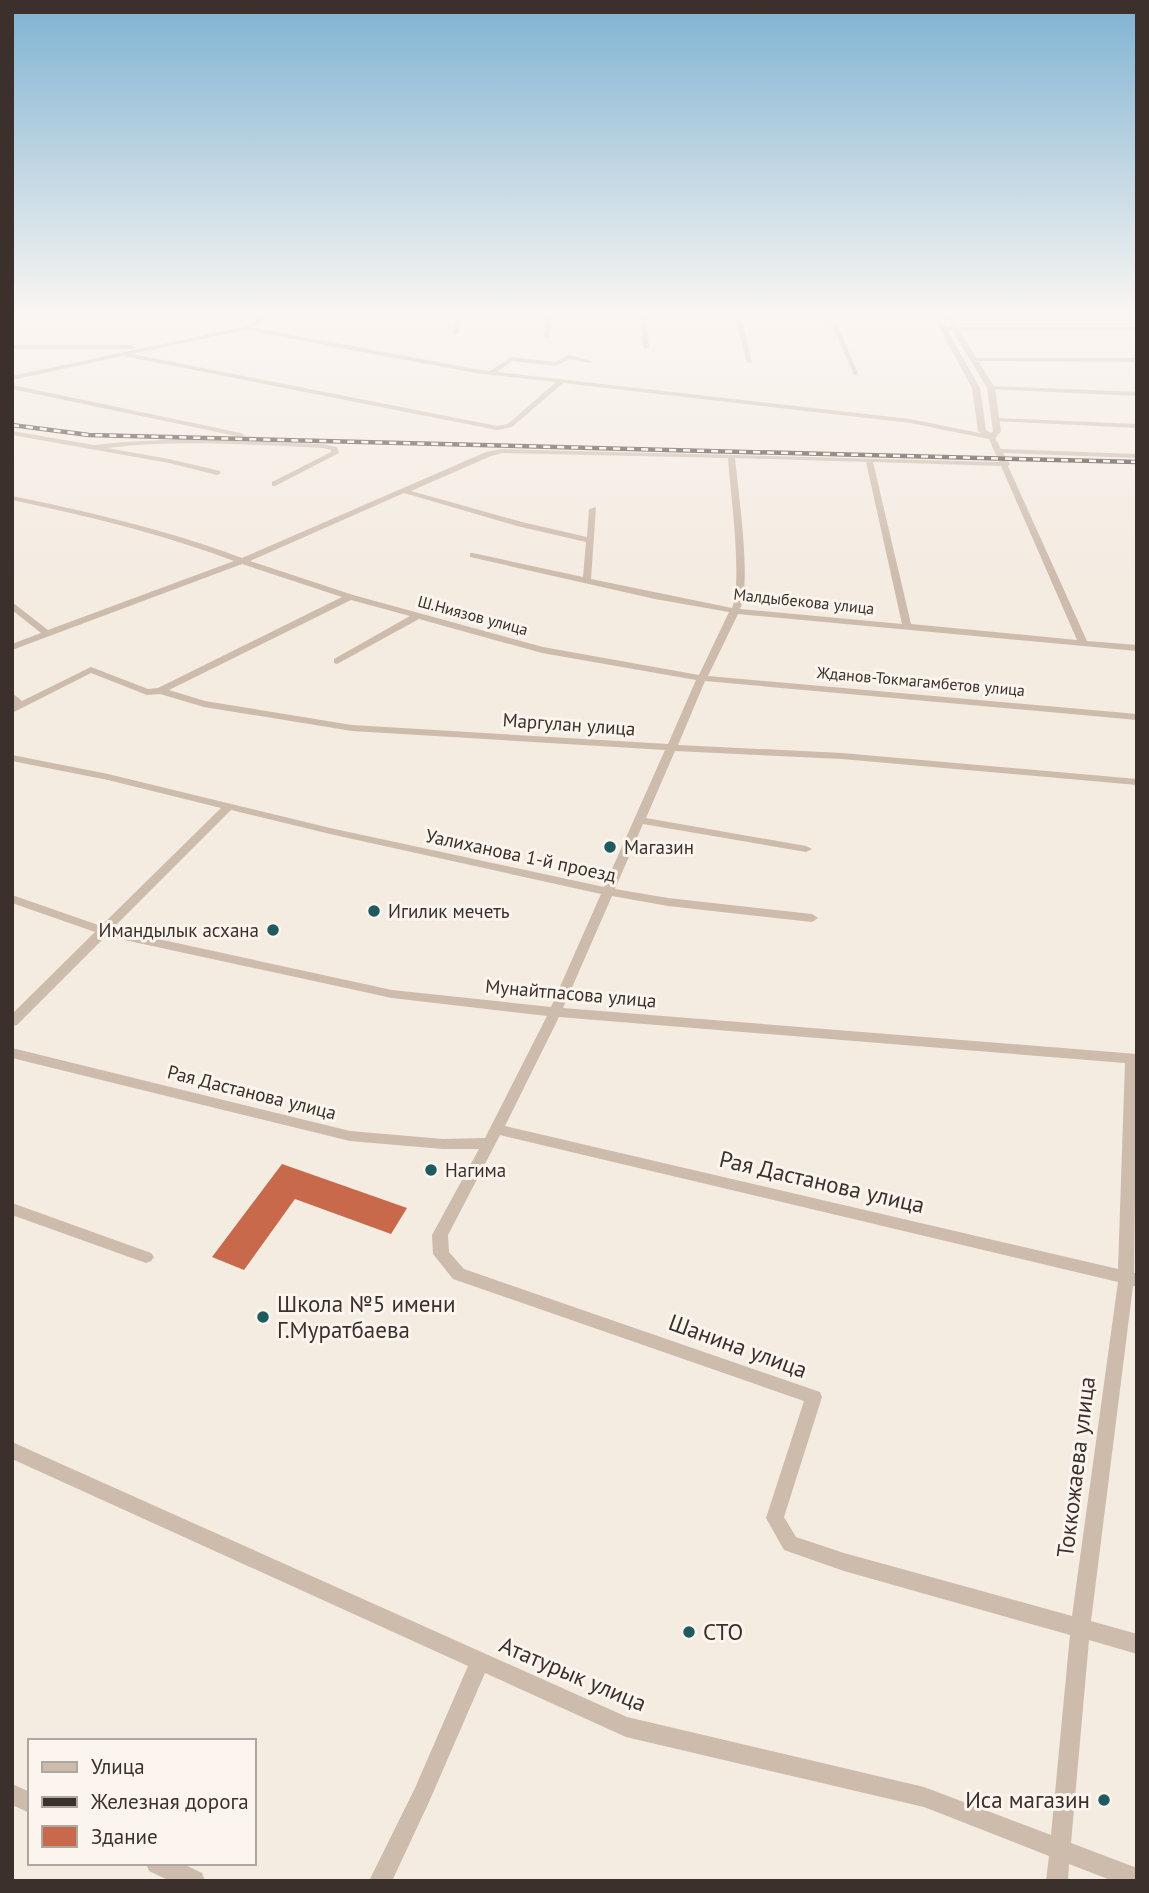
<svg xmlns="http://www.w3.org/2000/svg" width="1149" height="1893" font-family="'PT Sans',sans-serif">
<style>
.building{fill:#c8694b}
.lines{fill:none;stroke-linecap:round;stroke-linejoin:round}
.minor{fill:#cdbbac;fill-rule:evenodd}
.tertiary{fill:#cdbbac;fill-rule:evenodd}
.rail-casing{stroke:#3b302b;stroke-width:4.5}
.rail{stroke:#fbf5ee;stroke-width:2.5;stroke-dasharray:7;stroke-linecap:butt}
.poi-dot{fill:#1f5a5e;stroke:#fbf5ee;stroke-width:2.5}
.labels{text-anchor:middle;stroke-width:6;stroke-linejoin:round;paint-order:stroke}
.far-street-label{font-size:16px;fill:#3b302b;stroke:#fbf5ee}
.street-label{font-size:19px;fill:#3b302b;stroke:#fbf5ee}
.poi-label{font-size:19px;fill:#3b302b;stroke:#fbf5ee;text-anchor:start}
.near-street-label{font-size:23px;fill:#3b302b;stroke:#fbf5ee}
.near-poi-label{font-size:23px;fill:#3b302b;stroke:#fbf5ee;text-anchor:start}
</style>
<rect width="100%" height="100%" fill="#f4ebe1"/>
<path class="building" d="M282,1164L407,1208L391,1234L295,1199L244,1270L212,1257Z"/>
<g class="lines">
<path class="minor" d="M259,316H265L260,323L251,327L475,369L490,371L511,357L555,362L569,355L592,361L589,363L570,359L556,366L512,361L497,372L910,419L994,436L1001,449L1137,454V458L1003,453L1010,464L1008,466L1087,641L1137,645V651L738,614L708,676L1137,714V720L705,681L678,745L842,753L1137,779V785L842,759L675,751L646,818L806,846L812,849L806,852L643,824L615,889L668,898L812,914L818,918L812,922L668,906L612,896L563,1008L1137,1054L1134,1273H1137V1286H1133L1091,1621L1137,1634V1654L1089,1640L1071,1843L1137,1868V1881H1113L1069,1864L1068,1881H1046L1049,1856L924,1807L626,1737L485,1673L429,1802L392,1881H369L415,1788L468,1666L12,1459V1442L627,1717L924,1787L1051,1835L1070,1635L844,1571L784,1550L766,1518L804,1401L453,1279L433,1254L432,1235L479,1149H443L350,1141L12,1058V1048L350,1131L443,1139L485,1138L547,1016L392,998L106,936L17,1025L12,1026V1014L95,932L12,903V895L101,926L221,808L108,780L12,761V755L108,774L330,828L604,887L665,750L352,731L204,707L160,694L147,695L91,673L12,713V693L22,701L91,667L148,689L158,688L342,597L242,564L12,650V644L41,633L12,610V602L48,630L234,561C162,534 88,516 12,500V496C90,512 167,530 242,558L486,452L502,449L999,462L989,439L910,423L563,383L512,427L497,430L123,356L12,380V376L243,327L256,321ZM245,330L475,373L556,382L508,424L497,426L132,354ZM502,453L728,458C730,489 743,584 732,608L591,579L596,507L589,509L587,537L522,522L411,491L491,456ZM735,458L866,462L902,624L740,609C752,584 738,490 735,458ZM873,462L1001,466L1077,640L911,624ZM404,493L517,526L586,542L583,577L473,553H470V557L655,599L729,612L699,675L543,647L353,595L250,561ZM351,600L410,616L334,659V663L337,664L419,619L542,653L696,680L668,744L352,725L205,701L169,690ZM231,810L330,834L601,894L551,1007L392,990L112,929ZM559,1017L1125,1063L1118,1269L505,1126ZM500,1135L1118,1282L1072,1616L844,1553L796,1537L784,1517L822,1397L820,1392L464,1269L449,1252L448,1235Z
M456,316H462L459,333L456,335L453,333Z
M546,316H552L550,337L547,339L544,337Z
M640,316H646L649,347L646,349L643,347Z
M735,316H741L752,363L747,362Z
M828,316H834L859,376L854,375Z
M943,327H1137V331L941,330Z
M12,345H131L134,347L131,349H12Z
M976,358H1137V362L974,361Z
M12,385L241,433L245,435L241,437L12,389Z
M991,386L1137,392V396L989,389L988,388Z
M996,418L1137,424V428L994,421V419Z
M12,431L94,445L124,442L181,439L323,444L337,447L339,453L275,486H272V482L331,452V450L323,448C251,445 179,439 107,448L169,459L220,471L221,473L217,475L169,463L12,435Z
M12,1203L151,1253L154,1257L151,1261L146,1263L12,1215Z
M12,1784L30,1792V1813L12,1805Z
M146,1863H181L202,1873L205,1881H170L149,1871Z"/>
<path class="tertiary" d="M933,316H939L980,388L986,430L991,433L993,431L987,388L944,316H950L995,388L1001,431L995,439H989L978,431L972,388Z"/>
<g class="rail-casing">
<path id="rail" d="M12,425L89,435L1137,462"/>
</g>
<use href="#rail" class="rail"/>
</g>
<linearGradient id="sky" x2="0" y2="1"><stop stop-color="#7eb2d2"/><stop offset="0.54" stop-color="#faf6f2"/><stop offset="1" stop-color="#faf6f2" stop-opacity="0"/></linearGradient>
<rect width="1149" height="581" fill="url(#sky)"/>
<g class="poi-dot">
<circle cx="610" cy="847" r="7"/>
<circle cx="374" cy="911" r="7"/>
<circle cx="273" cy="930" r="7"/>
<circle cx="431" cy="1170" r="7"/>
<circle cx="263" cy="1317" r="7"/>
<circle cx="689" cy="1632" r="7"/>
<circle cx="1104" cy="1800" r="7"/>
</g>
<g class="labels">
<g class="far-street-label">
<text transform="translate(804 601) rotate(6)" y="6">Малдыбекова улица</text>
<text transform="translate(473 615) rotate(15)" y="6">Ш.Ниязов улица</text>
<text transform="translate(921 681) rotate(5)" y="6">Жданов-Токмагамбетов улица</text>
</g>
<g class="street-label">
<text transform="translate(569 724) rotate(4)" y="7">Маргулан улица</text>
<text transform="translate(521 855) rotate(12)" y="7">Уалиханова 1-й проезд</text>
<text transform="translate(571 993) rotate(5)" y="7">Мунайтпасова улица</text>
<text transform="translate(252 1092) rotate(14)" y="7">Рая Дастанова улица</text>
</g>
<g class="poi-label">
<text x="624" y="854">Магазин</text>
<text x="388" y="918">Игилик мечеть</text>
<text x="259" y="937" text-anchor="end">Имандылык асхана</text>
<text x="445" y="1177">Нагима</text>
</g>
<g class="near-street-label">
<text transform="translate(822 1182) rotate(13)" y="8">Рая Дастанова улица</text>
<text transform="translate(738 1346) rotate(20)" y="8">Шанина улица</text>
<text transform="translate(1076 1467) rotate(-83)" y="8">Токкожаева улица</text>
<text transform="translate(573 1674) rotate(23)" y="8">Ататурык улица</text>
</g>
<g class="near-poi-label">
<text x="277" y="1312">Школа №5 имени<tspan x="277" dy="26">Г.Муратбаева</tspan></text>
<text x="703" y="1640">СТО</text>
<text x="1090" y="1808" text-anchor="end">Иса магазин</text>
</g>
</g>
<rect width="1149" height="1893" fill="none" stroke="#3b302b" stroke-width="28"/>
<rect x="28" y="1739" width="228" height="126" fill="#fbf5ee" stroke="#aea6a0" stroke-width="2"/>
<rect x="42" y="1762" width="35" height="10" fill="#cdbbac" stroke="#aea6a0" stroke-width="2"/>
<text x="91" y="1774" font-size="21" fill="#3b302b">Улица</text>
<rect x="42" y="1797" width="35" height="10" fill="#3b302b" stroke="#aea6a0" stroke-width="2"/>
<text x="91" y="1809" font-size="21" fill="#3b302b">Железная дорога</text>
<rect x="42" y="1826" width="35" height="21" fill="#c8694b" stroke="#aea6a0" stroke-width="2"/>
<text x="91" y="1844" font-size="21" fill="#3b302b">Здание</text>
</svg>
